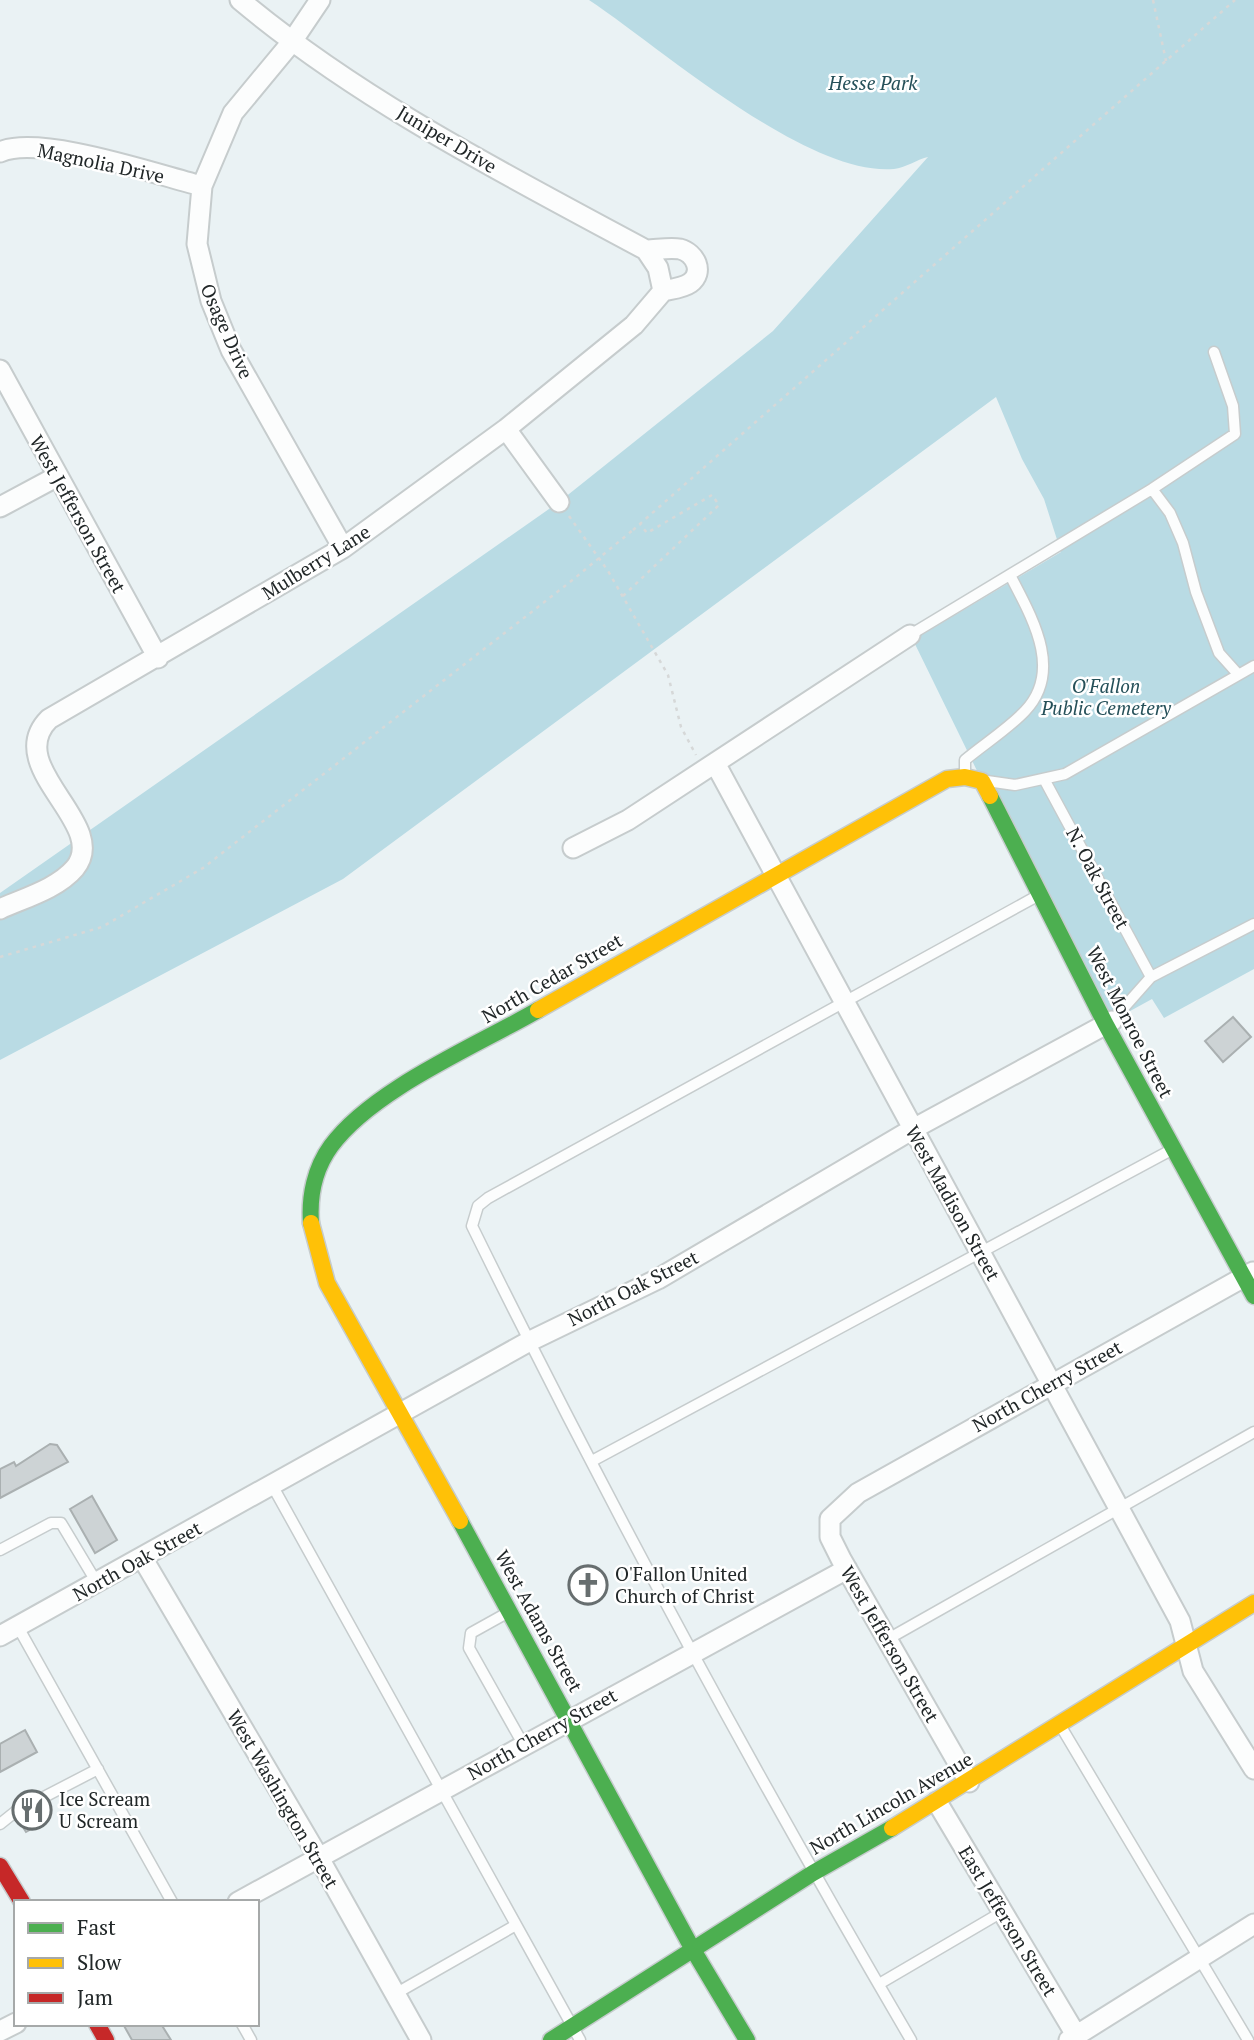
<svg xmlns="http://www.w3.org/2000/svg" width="1254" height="2040" font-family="'PT Serif',serif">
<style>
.green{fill:#b9dbe4}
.building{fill:#cdd3d5;stroke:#aab0b1;stroke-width:2}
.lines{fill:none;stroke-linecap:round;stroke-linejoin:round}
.lane-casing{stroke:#c6cccd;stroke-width:13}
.street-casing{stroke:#c6cccd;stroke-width:23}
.fast-casing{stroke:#c6cccd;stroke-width:19}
.slow-casing{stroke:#c6cccd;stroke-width:19}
.jam-casing{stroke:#c6cccd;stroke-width:19}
.path{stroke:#d6d8d8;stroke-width:2.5;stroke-dasharray:3.5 5;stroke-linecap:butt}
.lane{stroke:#fcfdfd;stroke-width:10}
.street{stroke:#fcfdfd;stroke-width:19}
.fast{stroke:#4caf50;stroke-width:16}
.slow{stroke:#ffc107;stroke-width:16}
.jam{stroke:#c62828;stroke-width:16}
.path-bridge{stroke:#d6d8d8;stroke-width:2.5;stroke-dasharray:3.5 5;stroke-linecap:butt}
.labels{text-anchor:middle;stroke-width:5;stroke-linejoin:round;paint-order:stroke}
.park-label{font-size:19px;font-style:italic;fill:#255059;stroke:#fff}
.street-label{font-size:19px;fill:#212728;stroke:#fff}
.poi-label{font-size:19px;fill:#212728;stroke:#fff;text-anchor:start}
</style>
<rect width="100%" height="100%" fill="#eaf2f4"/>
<path class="green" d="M589,0H1254V969L1164,1018L1152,999L1112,1021L982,781L913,640L1061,552L1044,499L1022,459L996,397L343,879L0,1060V893L559,502L773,331L928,157C918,159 905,168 894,169C807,177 661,48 589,0Z"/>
<path class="building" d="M1233,1017L1251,1037L1223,1062L1205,1041Z
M50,1444L57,1445L68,1462L0,1498V1469L14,1462L16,1466Z
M92,1496L117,1540L95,1553L70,1509Z
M25,1730L37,1752L0,1772V1744Z
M40,1807L47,1820L26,1832L18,1819Z
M123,2024H161L171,2040H132Z"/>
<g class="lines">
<g class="lane-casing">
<path id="lane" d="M1152,489L1170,513L1183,543L1196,592L1219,653L1237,673
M910,635L1152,489L1235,434L1233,406L1214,352
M965,777V760C984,744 1008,729 1025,711C1064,670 1031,616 1010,575
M1044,779L1151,977
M987,781L1015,785L1065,774L1254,666
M1112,1021L1151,977L1254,924
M592,1461L1173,1149
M272,1485L580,2040
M0,1550L51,1523H61L97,1583
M507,1613L471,1633L469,1648L523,1744
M18,1627L172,1902
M888,1639L1254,1432
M1060,1725L1248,2040
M0,1824L15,1812L98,1769
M879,1984L1002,1912
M395,1994L516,1925
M242,2024L251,2040
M911,2040C755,1774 608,1503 472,1226L478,1206L488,1198L1039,895"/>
</g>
<g class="street-casing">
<path id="street" d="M320,0L291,43L233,113L202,186L197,244L211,301L231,350L343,548
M0,152C39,134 158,175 202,186
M646,250C656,250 669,247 680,249C695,253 705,272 690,283C683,288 672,289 663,291
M0,370L158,658
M506,429L559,502
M0,507L56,477
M715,763L1180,1621L1193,1671L1254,1769
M573,848L628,820L910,635
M0,909C24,898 57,889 75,868C111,824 1,767 49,719L343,548L506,429L634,325L663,291L658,268L646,250C507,175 362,102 240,0
M143,1559L319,1858L421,2040
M0,1636L528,1342L658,1279L913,1129L1112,1021
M969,1782L841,1559L830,1537V1519L858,1493L1253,1272
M937,1802L1079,2040
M238,1902L847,1569
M0,2031L16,2023
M1069,2040L1254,1924"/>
</g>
<g class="fast-casing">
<path id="fast" d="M990,796L1105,1023L1254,1296
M311,1223C309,1196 315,1168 331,1146C373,1089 476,1046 538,1010
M460,1521L692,1948L747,2040
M551,2040L813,1873L892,1828"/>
</g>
<g class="slow-casing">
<path id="slow" d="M538,1010L947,779L965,777L982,781L990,796
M311,1223L327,1283L460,1521
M892,1828L1254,1603"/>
</g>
<g class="jam-casing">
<path id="jam" d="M0,1866L22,1902
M97,2024L106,2040"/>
</g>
<path class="path" d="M1153,0L1166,61
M569,516L608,571L668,675L681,727L696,755
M633,530L1235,0
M623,596L719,505L712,495L647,533L640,524
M0,957L102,927L203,868L570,582"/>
<use href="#lane" class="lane"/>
<use href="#street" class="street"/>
<use href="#fast" class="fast"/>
<use href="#slow" class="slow"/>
<use href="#jam" class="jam"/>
<path class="path-bridge" d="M570,582L633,530"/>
</g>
<defs>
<g id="church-ring" transform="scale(2.0125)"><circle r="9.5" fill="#fff" stroke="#676e6f" stroke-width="1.5"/><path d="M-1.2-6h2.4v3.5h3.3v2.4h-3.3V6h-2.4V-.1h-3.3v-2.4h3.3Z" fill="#676e6f"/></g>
<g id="restaurant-ring" transform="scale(2.0125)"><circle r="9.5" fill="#fff" stroke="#676e6f" stroke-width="1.5"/><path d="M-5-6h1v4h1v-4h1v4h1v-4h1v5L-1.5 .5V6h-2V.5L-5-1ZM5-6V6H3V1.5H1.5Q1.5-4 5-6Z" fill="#676e6f"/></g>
</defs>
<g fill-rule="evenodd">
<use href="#church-ring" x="588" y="1585"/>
<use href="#restaurant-ring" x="32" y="1810"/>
</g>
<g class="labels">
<g class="park-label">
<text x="873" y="90">Hesse Park</text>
<text x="1106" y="693">O'Fallon<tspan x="1106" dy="22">Public Cemetery</tspan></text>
</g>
<g class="street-label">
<text transform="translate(447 139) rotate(31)" y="7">Juniper Drive</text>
<text transform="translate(101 163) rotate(12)" y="7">Magnolia Drive</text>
<text transform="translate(227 331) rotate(66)" y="7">Osage Drive</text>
<text transform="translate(78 514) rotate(61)" y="7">West Jefferson Street</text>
<text transform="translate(316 562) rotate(-32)" y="7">Mulberry Lane</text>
<text transform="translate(1098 878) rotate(62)" y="7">N. Oak Street</text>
<text transform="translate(552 978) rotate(-30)" y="7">North Cedar Street</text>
<text transform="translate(1130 1022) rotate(63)" y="7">West Monroe Street</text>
<text transform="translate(953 1203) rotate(61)" y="7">West Madison Street</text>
<text transform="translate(633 1288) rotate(-27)" y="7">North Oak Street</text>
<text transform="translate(1047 1386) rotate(-29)" y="7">North Cherry Street</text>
<text transform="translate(137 1561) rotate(-29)" y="7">North Oak Street</text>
<text transform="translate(539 1621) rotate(61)" y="7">West Adams Street</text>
<text transform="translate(890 1644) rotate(60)" y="7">West Jefferson Street</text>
<text transform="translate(542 1734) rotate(-29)" y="7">North Cherry Street</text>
<text transform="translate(283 1799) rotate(60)" y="7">West Washington Street</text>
<text transform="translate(891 1803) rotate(-30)" y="7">North Lincoln Avenue</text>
<text transform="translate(1008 1921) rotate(59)" y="7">East Jefferson Street</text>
</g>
<g class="poi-label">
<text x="615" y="1581">O'Fallon United<tspan x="615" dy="22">Church of Christ</tspan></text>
<text x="59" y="1806">Ice Scream<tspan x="59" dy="22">U Scream</tspan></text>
</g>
</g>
<rect x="14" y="1900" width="245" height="126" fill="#ffffff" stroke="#a6a9a9" stroke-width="2"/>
<rect x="28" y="1923" width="35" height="10" fill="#4caf50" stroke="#a6a9a9" stroke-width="2"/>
<text x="77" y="1935" font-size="21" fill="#212728">Fast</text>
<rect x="28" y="1958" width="35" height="10" fill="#ffc107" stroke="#a6a9a9" stroke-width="2"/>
<text x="77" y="1970" font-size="21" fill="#212728">Slow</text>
<rect x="28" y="1993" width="35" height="10" fill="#c62828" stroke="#a6a9a9" stroke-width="2"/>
<text x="77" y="2005" font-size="21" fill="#212728">Jam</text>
</svg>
